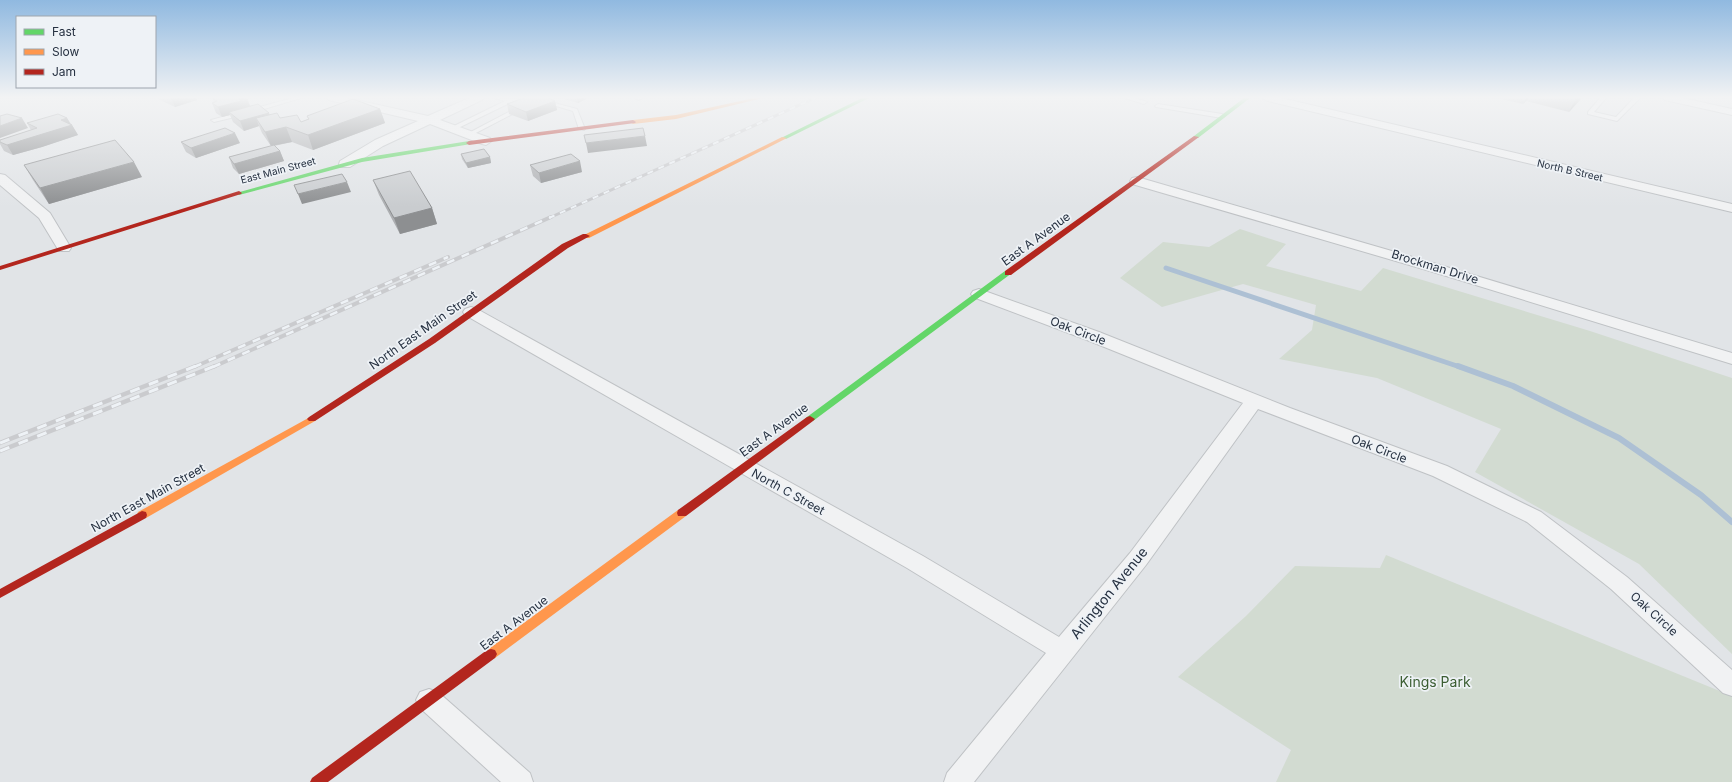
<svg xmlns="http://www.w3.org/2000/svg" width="1732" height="782" font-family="Inter,sans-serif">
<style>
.green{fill:#d2dbd1}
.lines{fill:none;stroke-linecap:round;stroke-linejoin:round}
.stream-far1{stroke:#adc0d4;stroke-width:5}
.stream{stroke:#adc0d4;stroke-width:6}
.lane-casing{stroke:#bfc2c5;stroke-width:2}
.street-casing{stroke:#bfc2c5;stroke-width:2}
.lane{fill:#f1f2f3;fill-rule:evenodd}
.street{fill:#f1f2f3;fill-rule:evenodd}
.fast{fill:#63d668;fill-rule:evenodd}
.slow{fill:#ff974d;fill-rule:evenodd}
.jam{fill:#b3261e;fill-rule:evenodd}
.rail-far2-casing{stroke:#cacbce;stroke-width:3}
.rail-far1-casing{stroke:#cacbce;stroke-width:4}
.rail-casing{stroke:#cacbce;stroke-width:4.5}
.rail-far2{stroke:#eef2f6;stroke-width:2;stroke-dasharray:6;stroke-linecap:butt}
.rail-far1{stroke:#eef2f6;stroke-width:2.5;stroke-dasharray:8;stroke-linecap:butt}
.rail{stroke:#eef2f6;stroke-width:3;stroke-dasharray:10;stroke-linecap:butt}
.wall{fill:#adafb2}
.shaded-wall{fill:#8d8f91}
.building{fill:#c9cccf;stroke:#8d8f91}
.labels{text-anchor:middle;stroke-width:3.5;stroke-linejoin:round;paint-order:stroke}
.far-street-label{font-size:10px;fill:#263141;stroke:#eef2f6}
.street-label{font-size:12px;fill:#263141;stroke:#eef2f6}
.near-street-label{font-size:14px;fill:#263141;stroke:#eef2f6}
.near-park-label{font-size:14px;fill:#3c5e33;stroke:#eef2f6}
</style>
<rect width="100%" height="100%" fill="#e1e4e7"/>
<path class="green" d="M1240,229L1286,244L1266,266L1361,291L1383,268L1590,331L1732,378V654L1639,564L1475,472L1501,429L1377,378L1279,359L1312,330L1316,305L1243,284L1162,307L1120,278L1163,242L1209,247Z
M1386,555L1732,696V782H1276L1291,750L1178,677L1246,616L1295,566L1380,568Z"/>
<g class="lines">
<path class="stream-far1" d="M1166,268L1460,367"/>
<path class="stream" d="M1458,366L1513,386L1619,438L1701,495L1732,522"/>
<g class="lane-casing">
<path id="lane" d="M293,98H301L247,114L214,122L211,120Z
M495,98L510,99L520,98L454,130H450V128L505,101Z
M635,98H642L639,100Z
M1125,98H1134L1147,102L1144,104Z
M1600,98H1606L1594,112L1616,117L1634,98H1640L1617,121L1588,114V112Z
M543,100L577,109L585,129L584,130L579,129L573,111L543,102Z
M1158,104L1222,114L1225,116L1222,118L1156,107L1155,106Z
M520,106L523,108L522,109L470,136L465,135Z"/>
</g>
<g class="street-casing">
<path id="street" d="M327,98H347L428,116L469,98H483L482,100L440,120L490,138L492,141L486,145L482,144L430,124L383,146L350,167H340L339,164L340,161L375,140L418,121L329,100Z
M1262,98H1281L1732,204V212L1268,101Z
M1663,98H1683L1732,109V115L1665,100Z
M0,174L5,175L50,213L71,248L69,251H59L39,218L0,185Z
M1137,177L1440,265L1732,353V364L1430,271L1132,184L1130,181L1132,178Z
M979,289L1099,332L1290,408L1447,466L1541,512L1627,577L1732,670V696L1723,693L1611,589L1527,522L1433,476L1258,409L1146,565L974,782H944L947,773L1046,653L907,568L465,315L463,312L465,309L471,307L477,309L923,556L1059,637L1130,553L1243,403L1087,340L973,297L971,294L973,291Z
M429,689L438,692L530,773L533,782H501L420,708L416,700L420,692Z"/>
</g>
<use href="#lane" class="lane"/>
<use href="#street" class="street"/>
<path class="fast" d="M862,98H869L786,139L781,138Z
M1244,98H1250L1198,138H1194V136Z
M469,141L471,142V144L362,162L239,195L236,193L362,158Z
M1005,271H1011L1012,273L813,421H807L805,419L807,417Z"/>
<path class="slow" d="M754,98H763L676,119L633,124L630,122L633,120L676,115Z
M782,137L787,138L589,238H586L582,236Z
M312,416L315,417L317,419L315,421L146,518H138L137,515L138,512Z
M682,509L686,510L687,513L686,516L495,658L491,659L487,658L485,654L487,650L678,510Z"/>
<path class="jam" d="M633,120L636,122L635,123L469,145L466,143L469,141Z
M1194,136L1199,137L1011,275H1005V271Z
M239,191L242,193L241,194L0,270V266Z
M583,234H586L590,236L568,248L435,343L315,421H309L307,419L309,417L429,339L562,244Z
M810,416L815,419L813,421L686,516H678L677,513L678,510L807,417Z
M142,511L146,512L147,515L146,518L0,598V589Z
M491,649L495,650L497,654L495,658L328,782H310L312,778L487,650Z"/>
<g class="rail-far2-casing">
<path id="rail-far2" d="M549,218L815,98"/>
</g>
<g class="rail-far1-casing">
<path id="rail-far1" d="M194,367L448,257
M213,367L551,217"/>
</g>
<g class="rail-casing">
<path id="rail" d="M0,443L196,366
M0,451L215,366"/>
</g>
<use href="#rail-far2" class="rail-far2"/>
<use href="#rail-far1" class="rail-far1"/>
<use href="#rail" class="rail"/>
</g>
<path class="wall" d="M158,98H196L197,100L175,107L160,100Z
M212,98H247L250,106L270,115L280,118L301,122L308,119L307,116L380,109L385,123L313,150L292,142L274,146L280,151L284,161L239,174L233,168L229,157L271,146L262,133L259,126L244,131L233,122L230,115L222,117L216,113L212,103L214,102Z
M560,98H588L578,103Z
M1497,98H1581L1580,100L1569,112L1526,101L1523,104Z
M555,101L557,110L528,121L509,114L507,104Z
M67,118L71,124L72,125L78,135L42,147L13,155L4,151L0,144V140L31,130L27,123Z
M181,142L240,143L196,158L186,152Z
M461,154L490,157L491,163L468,168L462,159Z
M24,165L142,177L49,204L33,180Z
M530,165L582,172L541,183L533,176Z
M373,180L432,208L437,224L400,234L379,195Z"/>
<path class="shaded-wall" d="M171,98H196L197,100L175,107Z
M243,98H247L250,106L229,112L230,115L222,117L218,107Z
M577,98H588L578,103Z
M1526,98H1528L1526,101L1523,104Z
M1576,98H1581L1580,100L1569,112Z
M555,101L557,110L528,121L526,112Z
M380,109L385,123L313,150L308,135Z
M269,113L273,122L256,118L259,126L244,131L240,121Z
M22,118L28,128L0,138V126Z
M67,118L71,125H72L78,135L42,147L13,155L7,145L61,120Z
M286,127L292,142L271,146L265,132Z
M235,133L240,143L196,158L191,148Z
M645,136L647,146L588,153L586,143Z
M280,151L284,161L239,174L234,164Z
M490,157L491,163L468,168L466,163Z
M580,161L582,172L541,183L539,173Z
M134,162L142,177L49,204L40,188Z
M347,182L351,192L302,204L298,194Z
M432,208L437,224L400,234L394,218Z"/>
<path class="building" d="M212,98H243L239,99L241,101L218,107L212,103L217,101Z
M524,98H548L555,101L526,112L507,104Z
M353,99L380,109L308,135L286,127L265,132L256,118L277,113L280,118L297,115L301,122L309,119L307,116Z
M258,104L269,113L240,121L229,112Z
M7,114L22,118L0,126V116Z
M58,114L67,118L61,120L72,125L36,136L7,145L0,142V140L37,128L27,123Z
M225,128L235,133L191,148L181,142Z
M643,128L645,136L586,143L584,135Z
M115,140L134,162L40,188L24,165Z
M274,145L280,151L234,164L229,157Z
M484,149L490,157L466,163L461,154Z
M571,154L580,161L539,173L530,165Z
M410,171L432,208L394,218L373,180Z
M342,174L347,182L298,194L294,185Z"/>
<linearGradient id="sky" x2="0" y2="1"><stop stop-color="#90b9e0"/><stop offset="0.47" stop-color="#f2f3f4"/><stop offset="1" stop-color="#f2f3f4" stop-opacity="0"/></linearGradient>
<rect width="1732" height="207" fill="url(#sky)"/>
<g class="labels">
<g class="far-street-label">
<text transform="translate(278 170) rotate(-15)" y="4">East Main Street</text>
<text transform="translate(1570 170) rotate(13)" y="4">North B Street</text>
</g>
<g class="street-label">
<text transform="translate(1036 239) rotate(-36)" y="4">East A Avenue</text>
<text transform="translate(1435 267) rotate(17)" y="4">Brockman Drive</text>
<text transform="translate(423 330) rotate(-35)" y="4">North East Main Street</text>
<text transform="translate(1078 331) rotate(21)" y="4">Oak Circle</text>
<text transform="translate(774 430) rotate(-36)" y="4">East A Avenue</text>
<text transform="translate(1379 449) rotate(21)" y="4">Oak Circle</text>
<text transform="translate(788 492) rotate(29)" y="4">North C Street</text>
<text transform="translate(148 498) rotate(-29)" y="4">North East Main Street</text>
<text transform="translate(1654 614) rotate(42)" y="4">Oak Circle</text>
<text transform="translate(514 623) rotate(-37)" y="4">East A Avenue</text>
</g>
<g class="near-street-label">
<text transform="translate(1109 593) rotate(-51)" y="5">Arlington Avenue</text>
</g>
<g class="near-park-label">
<text x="1435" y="687">Kings Park</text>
</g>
</g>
<rect x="16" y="16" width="140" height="72" fill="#eef2f6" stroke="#9ea5ae"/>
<rect x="24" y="29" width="20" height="6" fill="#63d668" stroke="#9ea5ae"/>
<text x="52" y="36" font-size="12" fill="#263141">Fast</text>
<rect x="24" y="49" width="20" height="6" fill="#ff974d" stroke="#9ea5ae"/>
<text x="52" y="56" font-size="12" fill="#263141">Slow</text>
<rect x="24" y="69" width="20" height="6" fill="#b3261e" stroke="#9ea5ae"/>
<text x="52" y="76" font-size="12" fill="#263141">Jam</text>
</svg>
